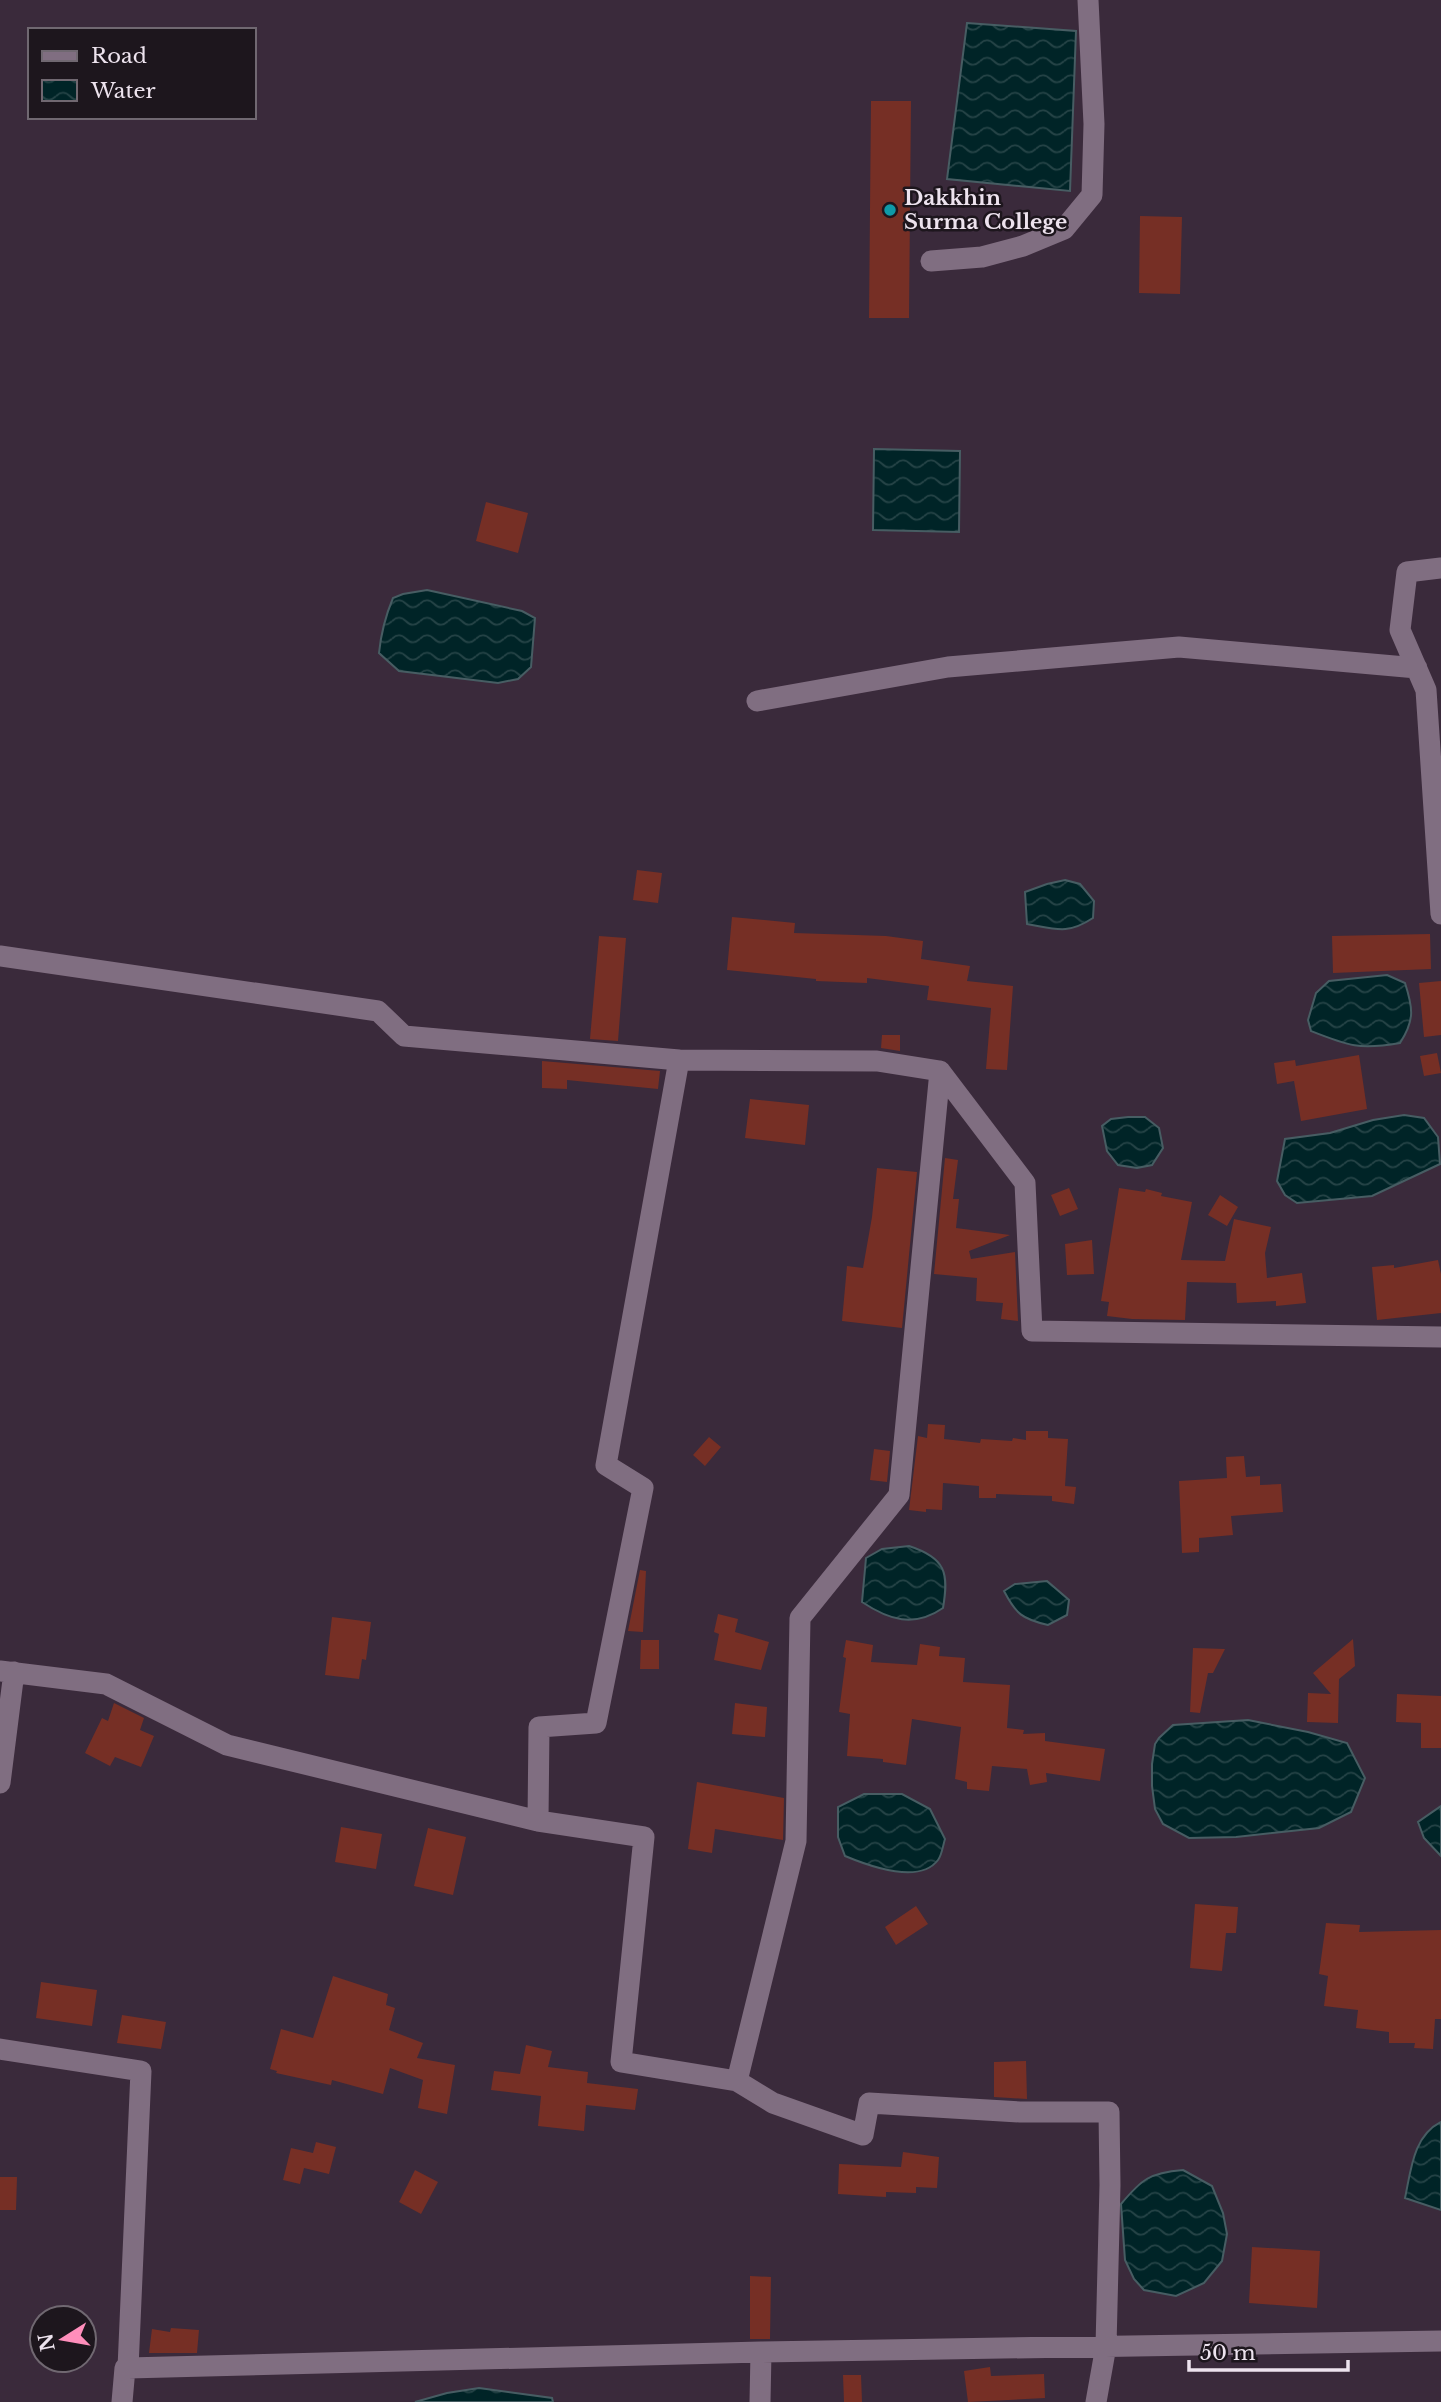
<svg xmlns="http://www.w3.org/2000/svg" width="1441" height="2402" font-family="'Libre Baskerville',serif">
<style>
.water{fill:url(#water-waves);stroke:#475d63;stroke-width:2}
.building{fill:#762f25}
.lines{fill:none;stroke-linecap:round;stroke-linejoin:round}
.minor{stroke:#806e81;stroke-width:21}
.culture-dot{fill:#0f9aa8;stroke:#1d161d;stroke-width:2.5}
.labels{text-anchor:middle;stroke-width:5;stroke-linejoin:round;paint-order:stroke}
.poi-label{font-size:21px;font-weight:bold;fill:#ede3ee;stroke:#1d161d;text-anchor:start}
</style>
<defs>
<pattern id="water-waves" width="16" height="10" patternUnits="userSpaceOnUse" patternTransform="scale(1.75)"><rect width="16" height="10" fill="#002427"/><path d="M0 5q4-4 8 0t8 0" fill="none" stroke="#264447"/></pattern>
</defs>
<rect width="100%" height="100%" fill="#3a2a3b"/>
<path class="water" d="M967,23L1076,31L1070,191L947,179Z
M874,449L960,451L959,532L873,530Z
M427,590L522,611L535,618L531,667L518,679L498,683L399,671L379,653C381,633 385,617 393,598L403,594Z
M1065,880L1080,884L1094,901L1093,918C1067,935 1056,929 1027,924L1025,892L1047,884Z
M1387,975L1405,983C1413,1008 1415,1020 1400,1043C1359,1050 1349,1046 1311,1031L1308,1020L1316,993L1329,981Z
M1404,1115L1424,1118L1438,1137L1440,1164L1372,1196L1297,1203L1285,1195L1277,1181L1285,1139L1330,1133L1373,1120Z
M1128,1117H1145L1159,1128L1163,1148L1152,1165L1137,1168L1118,1165L1107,1151L1102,1126L1111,1119Z
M909,1546C946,1558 949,1573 943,1608C914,1628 889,1620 862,1602L866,1558L882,1549Z
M1047,1581L1069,1600L1067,1615L1048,1625C1022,1619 1016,1614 1004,1591L1015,1584Z
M1248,1720L1308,1732L1347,1743L1365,1778L1351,1812L1319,1828L1236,1837L1189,1838L1163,1824L1155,1809L1152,1786V1764L1155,1744L1159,1738L1173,1725Z
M864,1794H902L930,1809L945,1839C943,1845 942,1855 938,1860C919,1885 869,1866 845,1856L838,1837V1807Z
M1441,1806V1856L1424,1838L1418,1822Z
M1441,2122V2210L1405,2198C1411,2170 1413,2136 1441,2122Z
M1183,2170L1212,2186L1223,2213L1227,2234L1222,2261L1204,2283L1176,2296L1144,2290L1134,2279L1125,2260L1121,2204C1142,2179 1149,2173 1183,2170Z
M479,2388L552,2398L553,2402H415L447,2393Z"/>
<path class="building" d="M871,101H911L909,318H869Z
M1140,216L1182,217L1180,294L1139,293Z
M486,502L528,513L518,553L476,541Z
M637,870L662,873L658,903L633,900Z
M732,917L795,923L794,933L886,936L923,941L921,959L970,966L967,981L1013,986L1007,1070L986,1069L991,1008L927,1000L929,986L867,978V983L816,981V979L727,970Z
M1430,934L1431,969L1333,973L1332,936Z
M599,936L626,938L618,1041L590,1039Z
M1441,981V1035L1424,1037L1419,983Z
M882,1035H900V1051L881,1048Z
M1437,1053L1441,1073L1424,1076L1420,1056Z
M1359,1055L1367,1109L1301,1121L1294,1081L1277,1084L1274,1063L1295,1060L1296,1066Z
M542,1061L660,1071L658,1089L567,1080V1089L542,1088Z
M750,1099L809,1105L805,1145L745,1138Z
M945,1158L958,1160L953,1199H959L956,1228L1010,1235L969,1251L971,1259L1015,1252L1018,1321L1001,1319L1003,1303L976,1301L977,1278L934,1274Z
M877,1168L917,1172L902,1328L842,1321L847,1266L863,1268L872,1217Z
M1069,1188L1078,1209L1060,1216L1051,1195Z
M1119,1188L1145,1192L1146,1189L1162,1193L1161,1196L1192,1202L1181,1260L1225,1261L1234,1219L1271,1227L1265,1253L1267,1278L1302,1273L1306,1303L1276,1306V1301L1237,1303L1236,1283L1187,1282L1185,1320L1132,1319L1107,1316L1109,1302L1101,1301Z
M1220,1195L1238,1207L1227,1226L1208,1215Z
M1092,1240L1094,1274L1067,1275L1065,1244Z
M1438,1260L1441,1274V1313L1377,1320L1372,1267L1394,1265V1268Z
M928,1424L945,1425L944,1439L980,1443L981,1439L1012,1441L1013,1438L1026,1440V1431H1048V1438L1068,1439L1065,1486L1076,1487L1074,1504L1052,1501V1496L996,1494V1498H979V1486L943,1483L942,1510L926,1509V1512L909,1510L918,1436L927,1438Z
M709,1437L721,1447L705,1466L693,1455Z
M874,1449L890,1451L887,1482L870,1480Z
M1244,1456L1246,1477L1260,1476V1485L1281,1484L1283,1512L1231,1516L1233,1535L1199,1538V1552L1182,1553L1179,1481L1227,1478L1226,1457Z
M640,1570L646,1571L643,1632L628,1631Z
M718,1614L738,1619L735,1632L769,1642L761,1670L714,1660L719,1634L714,1632Z
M332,1617L371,1622L366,1660L362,1659L359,1679L325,1675Z
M1353,1639L1355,1666L1339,1679L1338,1723L1307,1722L1308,1693L1331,1694L1313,1673Z
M641,1640H659V1669H640Z
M846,1640L873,1645L871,1662L917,1665L920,1644L940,1647L939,1656L965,1658L963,1682L1010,1685L1007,1728L1024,1730L1023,1734L1045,1733V1741L1105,1749L1100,1781L1046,1773L1047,1782L1030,1785L1027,1769L992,1766L989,1791L967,1789V1782L955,1779L961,1727L912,1719L906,1765L883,1762V1759L847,1756L850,1714L839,1712L846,1658L843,1657Z
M1193,1648L1225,1649L1213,1673H1208L1200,1713L1190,1712Z
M1397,1694L1441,1696V1748H1421V1723L1396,1722Z
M114,1703L144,1718L140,1730L154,1736L141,1767L115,1757L110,1766L85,1753L102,1718L108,1721Z
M735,1703L767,1707L765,1737L732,1734Z
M697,1782L784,1798L783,1840L715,1829L712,1853L688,1849Z
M341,1827L382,1834L376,1869L335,1862Z
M428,1828L466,1837L453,1895L414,1886Z
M1195,1904L1238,1907L1236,1933H1226L1222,1971L1190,1968Z
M916,1906L928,1924L896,1945L885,1927Z
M1326,1923L1360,1925L1359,1932L1441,1930V2019H1435L1433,2049L1414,2048L1415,2043H1389V2032L1356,2028L1358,2010L1324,2006L1328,1976L1319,1974Z
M333,1976L388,1994L386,2005L395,2008L389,2030L423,2043L417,2058L455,2065L447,2114L418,2108L423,2080L390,2068L383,2094L332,2080L331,2085L276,2073L277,2071L270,2069L281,2029L313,2038Z
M41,1982L97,1990L92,2026L36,2018Z
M122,2015L166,2022L161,2049L117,2043Z
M526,2045L552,2051L548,2067L588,2072L587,2083L638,2089L635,2110L586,2105L584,2131L538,2126L541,2096L491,2090L494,2071L520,2074Z
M1026,2061L1027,2099L994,2097V2062Z
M316,2142L336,2147L329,2174L304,2168L300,2184L283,2180L291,2148L313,2153Z
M903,2152L939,2157L937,2188L916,2187V2193L886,2192V2197L838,2194L839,2164L901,2167Z
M415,2170L438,2182L421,2214L399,2202Z
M0,2177H17L16,2210H0Z
M1252,2247L1320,2251L1317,2308L1249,2303Z
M750,2276L771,2277L770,2339H750Z
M171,2328L199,2330L197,2353H149L152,2329L170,2332Z
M990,2367L991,2376L1044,2374L1045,2398L968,2402L964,2371Z
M843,2375H861L862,2402H844Z"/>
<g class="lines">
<path class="minor" d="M931,261L982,257L1023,246L1064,229L1092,195L1094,124L1088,0
M1441,568L1407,572L1400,630L1426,690L1441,914
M757,701L948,667L1179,647L1417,668
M0,956L378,1011L404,1036L679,1060
M0,1671L106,1684L227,1745L538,1821L644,1837L621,2062L737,2081L773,2103L863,2135L869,2103L1020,2112H1109L1110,2185L1106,2346L1096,2402
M0,1783L14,1672
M538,1821L539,1727L596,1723L643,1488L606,1465L679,1060L877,1061L940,1071L1025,1183L1032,1331L1441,1337
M0,2049L141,2071L128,2368
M737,2081L796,1841L800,1618L899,1495L940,1071
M122,2402L125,2368H128L761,2352L1441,2341
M760,2402L761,2352"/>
</g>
<circle class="culture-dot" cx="890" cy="210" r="7"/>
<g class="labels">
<g class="poi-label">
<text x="904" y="205">Dakkhin<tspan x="904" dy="24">Surma College</tspan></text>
</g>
</g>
<rect x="28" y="28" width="228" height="91" fill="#1d161d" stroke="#706871" stroke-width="2"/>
<rect x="42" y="51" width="35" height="10" fill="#806e81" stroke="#706871" stroke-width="2"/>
<text x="91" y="63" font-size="21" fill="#ede3ee">Road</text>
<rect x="42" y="80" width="35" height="21" fill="url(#water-waves)" stroke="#706871" stroke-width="2"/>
<text x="91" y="98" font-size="21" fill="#ede3ee">Water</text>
<g transform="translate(63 2339) rotate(259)"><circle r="33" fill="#1d161d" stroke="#706871" stroke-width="2"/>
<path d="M0-5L12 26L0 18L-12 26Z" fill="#ff8ebb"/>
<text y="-10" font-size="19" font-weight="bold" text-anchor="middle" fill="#ede3ee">N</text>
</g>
<path d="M1189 2360v10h159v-10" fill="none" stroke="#ede3ee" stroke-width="3.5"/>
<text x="1200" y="2360" font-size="21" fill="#ede3ee" stroke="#1d161d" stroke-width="5" paint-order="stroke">50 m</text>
</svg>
